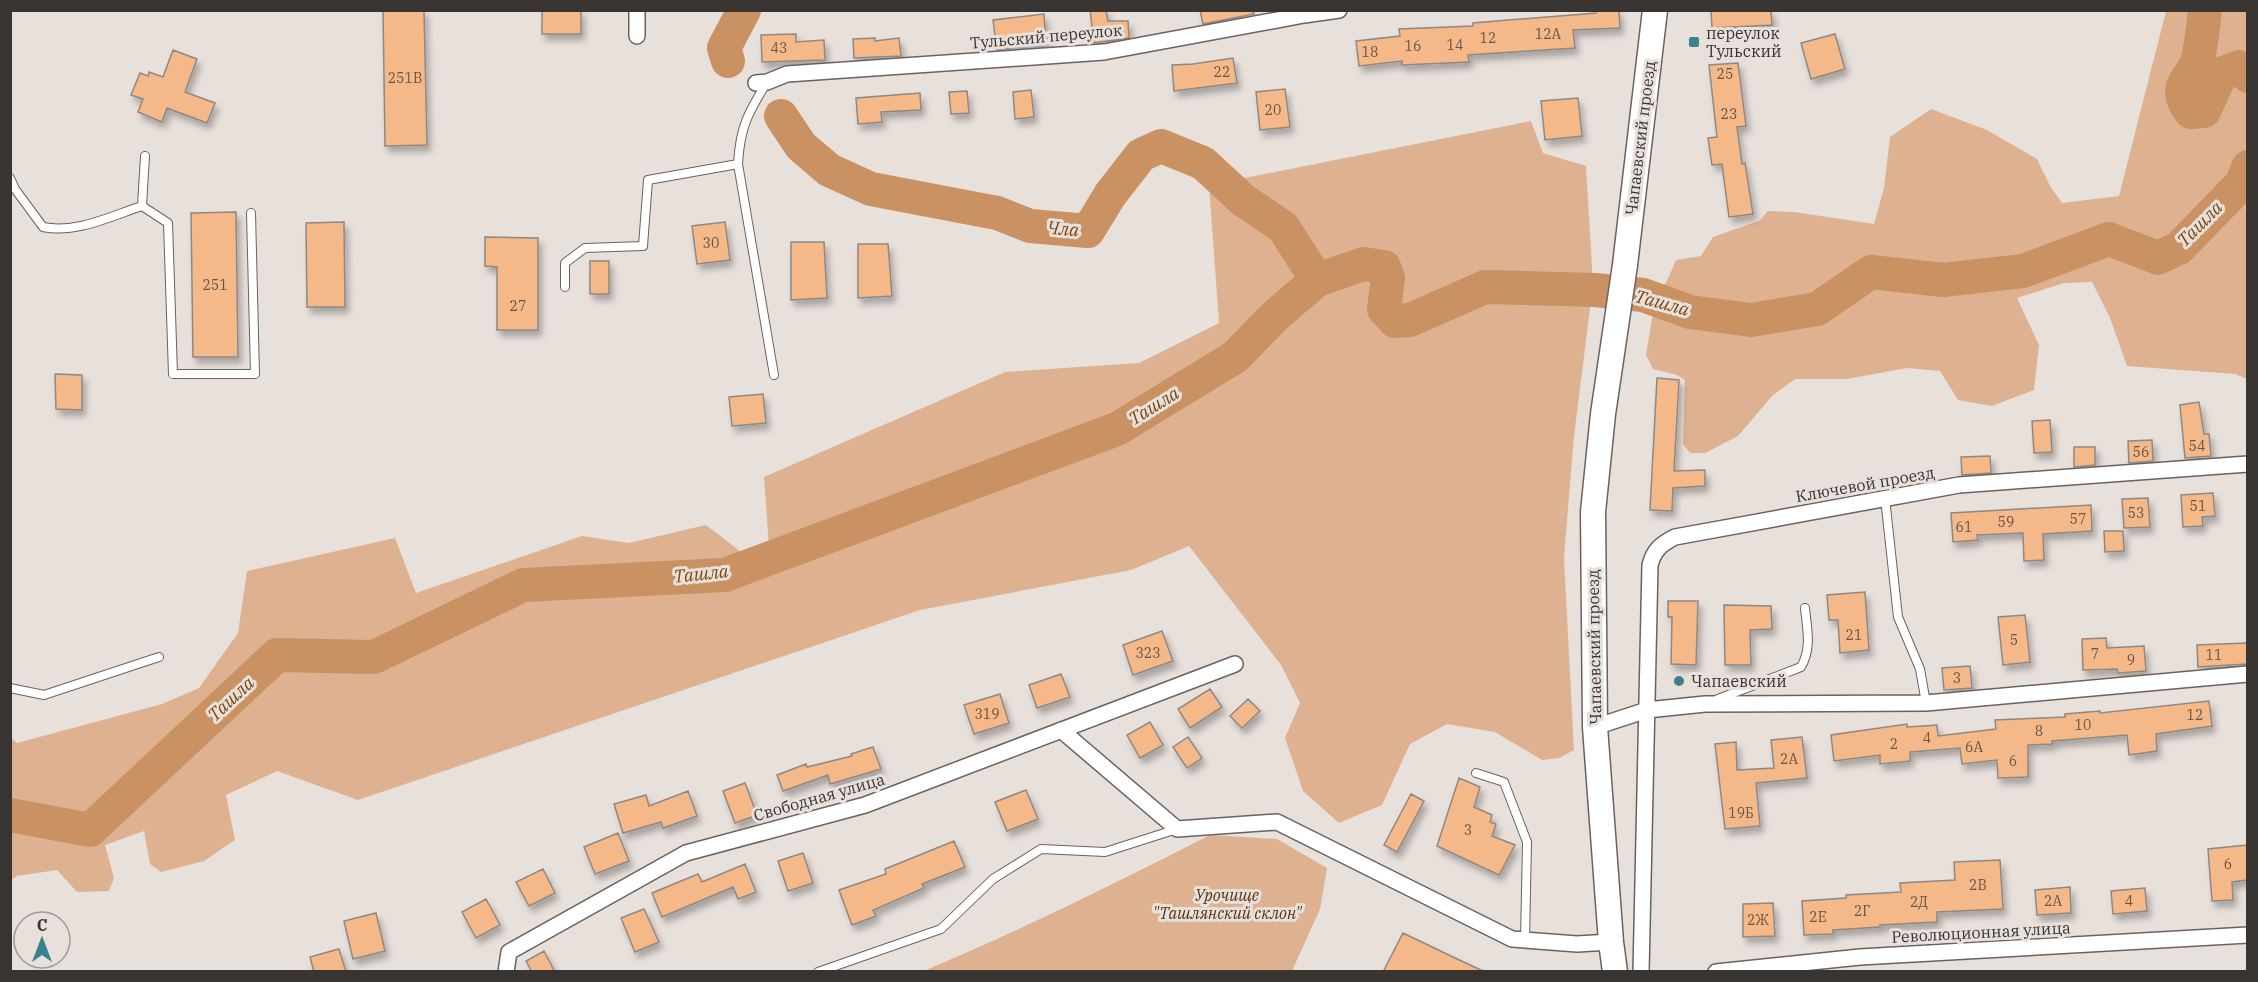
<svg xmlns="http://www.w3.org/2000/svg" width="2258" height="982" font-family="'IBM Plex Serif',serif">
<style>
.green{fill:#deb290}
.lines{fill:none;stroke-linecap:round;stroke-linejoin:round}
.river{stroke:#ca9162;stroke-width:34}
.building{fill:#f5b989;stroke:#8f8883;stroke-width:1.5;filter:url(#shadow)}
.lane-casing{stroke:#69635e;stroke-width:10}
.street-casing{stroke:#69635e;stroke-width:18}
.primary-casing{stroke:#69635e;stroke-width:27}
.lane{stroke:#fff;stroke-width:8}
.street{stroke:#fff;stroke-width:15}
.primary{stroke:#fff;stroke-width:24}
.poi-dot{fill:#3c828d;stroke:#e8e0db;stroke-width:2}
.labels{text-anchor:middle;stroke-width:6;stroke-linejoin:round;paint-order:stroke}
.number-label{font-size:14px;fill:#665548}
.poi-label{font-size:16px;fill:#373432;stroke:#e8e0db;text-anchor:start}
.street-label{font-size:16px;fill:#373432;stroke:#e8e0db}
.park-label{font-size:16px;font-style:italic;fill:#5a340f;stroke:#e8e0db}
.water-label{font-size:18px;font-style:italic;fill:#7d460e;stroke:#e8e0db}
</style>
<defs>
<filter id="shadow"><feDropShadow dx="3.5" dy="6" stdDeviation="3" flood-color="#0004"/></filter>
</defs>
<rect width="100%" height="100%" fill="#e8e0db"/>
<path class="green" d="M2166,11H2247V379L2235,374L2127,366L2110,318L2092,282L2064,283L2017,298L2039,345L2034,390L1992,406L1958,400L1940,371L1907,368L1847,379H1795L1772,396L1738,436L1705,453H1690L1683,444L1685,380L1677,375L1653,369L1646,355L1657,289L1666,283L1676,260L1701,256L1713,237L1759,221L1768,211L1794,212L1874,224L1884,188L1890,137L1931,109L1987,130L2037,159L2050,186L2062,203L2119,196Z
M1531,121L1543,153L1586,166L1593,285L1574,436L1564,558L1574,750L1559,758L1542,760L1495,732L1447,724L1410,744L1382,805L1339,823L1303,791L1285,738L1300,703L1281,665L1189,546L1131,570L920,610L358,800L277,771L226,795L235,840L204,861L161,872L150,864L144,831L105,845L114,878L109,891L77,892L57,870L17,876L11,880V738L17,743L162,704L199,688L238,633L247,571L395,538L416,593L582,536L629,543L706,525L771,575L764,477L1005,372L1139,363L1219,323L1209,185Z
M1210,835L1277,839L1327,868L1320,909L1292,971H924C1021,930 1116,883 1210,835Z"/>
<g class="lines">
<path class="river" d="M2205,10C2203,26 2202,42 2198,58C2194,79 2169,84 2191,112L2204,111L2221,74L2239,67L2248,76
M728,61L724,48L744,10
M781,116L801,146L829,170L871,189L997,213L1030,226L1088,231L1110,195L1141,155L1161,146L1203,163L1243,200L1283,227L1317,280
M10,815L90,830L277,655L374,657L523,585L725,575L1117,429L1235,357L1276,315L1317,280L1364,264L1384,267L1388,278L1384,309L1395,321L1410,320L1485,287L1595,290L1643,295L1690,312L1751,320L1817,309L1871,272L1943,280L2023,271L2109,239L2158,258L2179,248L2242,183L2248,167"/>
</g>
<path class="building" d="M383,10H424L427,145L385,146Z
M542,10H581V34H542Z
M1090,10H1106L1108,21H1128L1129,38L1094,43Z
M1200,10H1253L1254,14L1203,24Z
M1596,10H1619L1620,28L1573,30L1575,48L1468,55L1469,62L1402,65V61L1359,66L1356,41L1400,36L1399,29L1473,26V23L1596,13Z
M1711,10H1771L1772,25L1712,28Z
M1044,14L1046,43L997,50L993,20Z
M796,34V42L824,40L825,60L762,62L761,35Z
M1835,34L1845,69L1811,79L1801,43Z
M875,38V41L899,38L901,56L854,58L853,39Z
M173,50L197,59L185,92L215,103L207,123L167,108L162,122L138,112L143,99L131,95L140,73L148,76L149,72L163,77Z
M1233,58L1237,83L1174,91L1172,65L1193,64Z
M1738,63L1746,126L1737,127L1742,164L1745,163L1753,214L1729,217L1722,164L1712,165L1708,138L1717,137L1709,65Z
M1285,89L1290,127L1260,130L1256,92Z
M1031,90L1034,117L1015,119L1013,92Z
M967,91L969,113L951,114L949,92Z
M920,93L921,110L881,112L882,122L858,124L856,98Z
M1578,98L1582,136L1545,140L1541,101Z
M236,212L238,357H193L191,213Z
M344,222L345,307H307L306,223Z
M725,222L730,260L697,264L692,226Z
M485,237L538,238V330H497V267L485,266Z
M791,242H824L827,298L791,300Z
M858,244H888L892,296L858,298Z
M590,261H609V294H590Z
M55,374L82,375V410L56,409Z
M1657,378L1679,380L1674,471L1705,470V486L1673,488L1672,511L1650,510Z
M763,394L766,423L732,426L729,397Z
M2199,402L2204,434H2209L2211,456L2185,458L2180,405Z
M2050,420L2052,452L2034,453L2032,421Z
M2152,440L2153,461L2129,463L2128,441Z
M2074,447H2095V465L2074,467Z
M1990,456L1991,473L1962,475L1961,457Z
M2213,493L2215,516L2202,517L2203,526L2183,527L2181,495Z
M2148,498L2150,527L2124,528L2122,499Z
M2091,505L2092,531L2043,534L2044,560L2024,561L2023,533L1977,535L1978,540L1953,542L1951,513Z
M2104,531H2123L2124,551L2105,552Z
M1865,592L1869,650L1840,653L1838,620H1829L1827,595Z
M1668,601H1698L1696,665L1671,664L1672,617H1668Z
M1724,605L1771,606L1772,629L1750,630L1751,665H1725Z
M2025,615L2030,662L2003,665L1998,617Z
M1162,631L1173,661L1133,675L1123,645Z
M2106,638L2107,648L2144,646L2146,671L2118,673L2117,669L2083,670L2082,639Z
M2247,643V664L2198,667L2197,645Z
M1970,666L1972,688L1944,690L1942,668Z
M1061,674L1070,697L1037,708L1029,685Z
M1210,689L1222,707L1190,728L1178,709Z
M1000,694L1009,723L974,734L964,705Z
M1248,699L1260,711L1242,728L1230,716Z
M2209,701L2212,726L2156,734L2157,751L2129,755L2127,735L2052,741V744L2028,745V777L1998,778L1997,760L1962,764L1960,748L1910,752V761L1880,764V755L1834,761L1831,735L1907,724V727L1937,725L1938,736L1996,729L1995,720L2065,717V714L2100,711V713Z
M1150,722L1163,745L1140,758L1127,735Z
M1188,737L1202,758L1187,768L1173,747Z
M1802,737L1807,778L1756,783L1760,826L1725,829L1715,744L1736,742L1737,770L1774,768L1771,740Z
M873,747L881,769L830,784L828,775L783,791L777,775L806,764L807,767L852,756L851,754Z
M1459,778L1480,787L1474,807L1492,815L1490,822L1496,824L1492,836L1515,845L1499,875L1437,846Z
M745,783L757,815L735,823L723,791Z
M1026,790L1038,819L1007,831L995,802Z
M688,791L697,816L663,828L661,822L623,833L614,804L646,795L649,806Z
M1411,794L1424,801L1397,852L1384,845Z
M618,833L629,861L595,874L584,847Z
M954,841L965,867L922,884L924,888L873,910L876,916L852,925L839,890L886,874L885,869Z
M2247,845V880L2232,882L2233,900L2212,901L2208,849Z
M803,853L813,883L788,891L778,861Z
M2000,860L2003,909L1937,912V922L1880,925V927L1833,930V934L1804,935L1802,901L1846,898V895L1901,892L1900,883L1955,880L1954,862Z
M745,864L756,892L738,899L733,887L662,917L652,893L698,874L702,882Z
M543,869L555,893L529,906L516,882Z
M2070,887L2071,913L2037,915L2035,890Z
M2145,888L2147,911L2113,914L2111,891Z
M486,899L500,925L476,938L462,912Z
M1773,903L1775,936L1743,937V904Z
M644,909L659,942L635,952L621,918Z
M376,913L385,951L353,959L344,921Z
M1403,933L1453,957L1485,972H1383Z
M339,949L346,972H314L310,957Z
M544,951L555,972H532L526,961Z"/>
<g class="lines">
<g class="lane-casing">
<path id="lane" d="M767,82C748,113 740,127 738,164L774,375
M10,178L15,189L43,227C76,234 111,216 142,206L145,156
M142,206L168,223L173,374H255L251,213
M565,287V263L585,248L643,246L648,180L738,164
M1885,498L1898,617L1920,669L1926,703
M10,688L44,695L159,657
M1718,699L1801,667C1812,648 1807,629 1805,608
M1476,773L1504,782L1527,842L1525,940
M818,972L941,929L993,879L1041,849L1105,852L1177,829"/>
</g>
<g class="street-casing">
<path id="street" d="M637,36V10
M756,83L767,82L787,74L1104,52L1304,15L1339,10
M1595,727L1647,710L1705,704L1926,703L2248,674
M1061,730L1177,829L1277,822L1512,939L1577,944L1611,942
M506,972L509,952L686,853L865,805L1235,664
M1641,972L1650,565C1654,550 1661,544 1675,537L1959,485L2248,464
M1716,972L1860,957L2248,935"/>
</g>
<g class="primary-casing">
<path id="primary" d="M1615,972L1611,942L1595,727L1593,512L1603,414L1625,265L1655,10"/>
</g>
<use href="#lane" class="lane"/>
<use href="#street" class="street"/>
<use href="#primary" class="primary"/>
</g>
<g class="poi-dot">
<rect x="1688" y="36" width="12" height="12" rx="3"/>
<circle cx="1679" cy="681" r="6"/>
</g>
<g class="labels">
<g class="number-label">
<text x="1548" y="39">12А</text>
<text x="1488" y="43">12</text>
<text x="1455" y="50">14</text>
<text x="1413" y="51">16</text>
<text x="779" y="53">43</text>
<text x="1370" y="57">18</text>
<text x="1222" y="77">22</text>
<text x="1725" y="79">25</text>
<text x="405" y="83">251В</text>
<text x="1273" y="115">20</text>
<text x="1729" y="119">23</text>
<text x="711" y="248">30</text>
<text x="215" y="290">251</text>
<text x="518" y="311">27</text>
<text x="2197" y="451">54</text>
<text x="2141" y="457">56</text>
<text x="2198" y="511">51</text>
<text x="2136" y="518">53</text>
<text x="2078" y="524">57</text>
<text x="2006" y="527">59</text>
<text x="1964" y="532">61</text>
<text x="1854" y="640">21</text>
<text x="2014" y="645">5</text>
<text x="1148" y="658">323</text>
<text x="2095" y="659">7</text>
<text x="2214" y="660">11</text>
<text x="2131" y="665">9</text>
<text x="1957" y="683">3</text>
<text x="987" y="719">319</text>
<text x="2195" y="720">12</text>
<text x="2083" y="730">10</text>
<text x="2039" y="736">8</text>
<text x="1927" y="743">4</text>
<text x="1894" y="749">2</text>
<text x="1974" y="752">6А</text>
<text x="1789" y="764">2А</text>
<text x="2013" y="766">6</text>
<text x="1741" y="818">19Б</text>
<text x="1468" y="835">3</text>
<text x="2228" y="869">6</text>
<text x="1978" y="890">2В</text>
<text x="2053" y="906">2А</text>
<text x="2129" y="906">4</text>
<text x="1919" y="907">2Д</text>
<text x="1862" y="916">2Г</text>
<text x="1818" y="922">2Е</text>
<text x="1758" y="925">2Ж</text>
</g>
<g class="poi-label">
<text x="1706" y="39">переулок<tspan x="1706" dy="18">Тульский</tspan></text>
<text x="1691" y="687">Чапаевский</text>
</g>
<g class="street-label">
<text transform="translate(1046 36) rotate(-5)" y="6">Тульский переулок</text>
<text transform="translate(1640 138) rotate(-83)" y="6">Чапаевский проезд</text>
<text transform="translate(1865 484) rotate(-10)" y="6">Ключевой проезд</text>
<text transform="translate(1594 647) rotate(-91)" y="6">Чапаевский проезд</text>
<text transform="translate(819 797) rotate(-16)" y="6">Свободная улица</text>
<text transform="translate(1981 932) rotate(-3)" y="6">Революционная улица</text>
</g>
<g class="park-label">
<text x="1227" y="901">Урочище<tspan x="1227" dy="18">"Ташлянский склон"</tspan></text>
</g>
<g class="water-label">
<text transform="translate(2200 224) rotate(-45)" y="6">Ташла</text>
<text transform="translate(1063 229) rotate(5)" y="6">Чла</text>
<text transform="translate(1662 303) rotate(15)" y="6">Ташла</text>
<text transform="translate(1154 406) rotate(-32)" y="6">Ташла</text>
<text transform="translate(701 574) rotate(-6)" y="6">Ташла</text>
<text transform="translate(231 699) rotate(-43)" y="6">Ташла</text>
</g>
</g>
<rect width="2258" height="982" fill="none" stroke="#373432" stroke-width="24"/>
<g transform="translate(42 940)"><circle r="28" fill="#e8e0db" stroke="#a19b97" stroke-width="1.5"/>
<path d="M0-4.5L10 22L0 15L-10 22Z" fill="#3c828d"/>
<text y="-9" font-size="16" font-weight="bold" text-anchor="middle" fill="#373432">С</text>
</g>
</svg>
